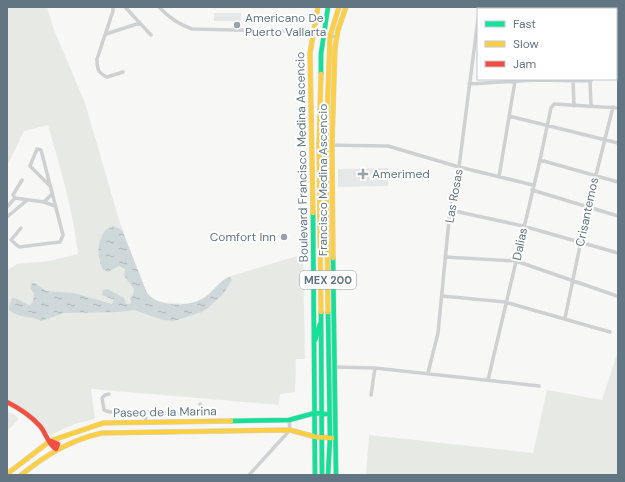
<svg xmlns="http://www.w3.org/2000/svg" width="625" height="482" font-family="'DM Sans',sans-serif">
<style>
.built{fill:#e6e8e8}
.green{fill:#e7eae4}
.water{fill:url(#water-ripples)}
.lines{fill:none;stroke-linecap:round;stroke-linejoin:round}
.fast-casing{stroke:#d3d5d5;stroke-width:5.5}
.slow-casing{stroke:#d3d5d5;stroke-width:5.5}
.jam-casing{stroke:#d3d5d5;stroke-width:5.5}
.street{stroke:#cfd0d1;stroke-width:3.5}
.fast{stroke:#16e098;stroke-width:4.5}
.slow{stroke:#ffcf43;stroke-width:4.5}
.jam{stroke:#f24e42;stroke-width:4.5}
.poi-dot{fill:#96a3ab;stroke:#fff;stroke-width:1.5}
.labels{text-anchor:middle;stroke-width:4;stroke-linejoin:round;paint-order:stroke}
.shield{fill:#fff;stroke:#909fa8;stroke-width:1}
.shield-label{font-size:11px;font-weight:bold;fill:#617682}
.poi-label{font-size:12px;fill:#617682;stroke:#fff;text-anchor:start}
.street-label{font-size:12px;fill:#617682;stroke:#fff}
</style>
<defs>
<pattern id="water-ripples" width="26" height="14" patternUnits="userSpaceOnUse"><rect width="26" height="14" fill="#ced8da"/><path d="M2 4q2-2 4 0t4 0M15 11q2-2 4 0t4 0" fill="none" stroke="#abb4b6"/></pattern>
</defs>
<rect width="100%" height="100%" fill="#f7f7f6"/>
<path class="built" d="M214,13H241V21H214Z
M388,168V186L338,187V169Z"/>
<path class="green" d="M7,7H47L54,30L85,103L120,223L144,288L151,298L159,302L190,304L205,297L225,278L303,254L305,359H296L295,392L280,394L279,405L91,389L95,419L75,424L50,435L28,413L7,401V270L17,264L49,261L78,254C73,210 60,167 48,125L24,131L7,166Z
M618,351V475H366L369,435L533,453L547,390L602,400Z
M7,412L14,414L19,419L7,431Z"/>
<path class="water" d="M113,226L122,230L147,293C159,308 189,307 204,298C214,292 219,280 230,277L232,280L224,293L208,308L202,312L174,321L163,320L134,310L119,312L64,313L41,321C32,316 18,318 9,310V306L12,298C20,298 23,304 30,305L33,302L34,294L30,287L32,283H35L46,291L74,293L112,304L114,300L102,295L103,290L108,289L124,298L126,304H131L130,298L133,295L134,289L124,276L125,269L119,266L108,272L103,270C96,257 96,231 113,226Z"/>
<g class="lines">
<g class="fast-casing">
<path id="fast" d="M321,74V54L328,7
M313,213L315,475
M333,258L336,475
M321,312L322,475
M315,340L320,324
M231,421L289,420L315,413L326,414
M328,475L330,438L328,312"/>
</g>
<g class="slow-casing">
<path id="slow" d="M321,74L319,145L321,312
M313,213L310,53L318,7
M333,258L332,145L335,48L338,30L346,7
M328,312L326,145L330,36L339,7
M7,474L50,441L103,423L231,421
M21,475C46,455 70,440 102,433L290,430L316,437L332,438"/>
</g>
<g class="jam-casing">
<path id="jam" d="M7,402C19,408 31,416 40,426C46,433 48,444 56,449L58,444L51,441"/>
</g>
<path class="street" d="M113,7V11L97,59C97,69 98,73 107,77L123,72
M125,7L151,35
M159,7C169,18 178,24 192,29L313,32L337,37
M532,7V9
M570,7V9
M590,7V9
M479,9L480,7
M500,9V7
M616,27H618
M106,34L140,23
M616,66L618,67
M573,80L574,106
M590,80L591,106
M469,84L535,80L591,81
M509,116L618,143
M324,145L388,146L459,167L533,185
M540,160L618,182
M499,177L515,81
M532,190L618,216
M15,198L44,202L55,206
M44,202L52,194
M7,207L15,198L13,195L22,180
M450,210L523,226L618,253
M7,217L26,201
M21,228L11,240L19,247L60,242L63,235L41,150L37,149L30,166L49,185
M445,257L516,261L617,296
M442,296L505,302L610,332
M565,318L588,207L613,107
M335,367L375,368L539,386
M428,373L438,333L450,210L459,167L478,19
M488,380L540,160L551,108L554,104L618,108
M109,394L105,395L102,398L104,410L110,412H145L146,422
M371,395L375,368
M145,412L200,415L203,409L200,404
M249,475L290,430L289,420"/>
<use href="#fast" class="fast"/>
<use href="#slow" class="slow"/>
<use href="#jam" class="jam"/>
</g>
<g class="poi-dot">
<circle cx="237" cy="25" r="4"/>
<path d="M361 168h4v4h4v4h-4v4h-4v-4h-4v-4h4z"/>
<circle cx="284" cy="237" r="4"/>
</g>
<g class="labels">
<rect class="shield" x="300" y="271" width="56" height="18" rx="3"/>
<g class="shield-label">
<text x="328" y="284">MEX 200</text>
</g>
<g class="poi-label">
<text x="245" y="22">Americano De<tspan x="245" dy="14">Puerto Vallarta</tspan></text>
<text x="372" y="178">Amerimed</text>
<text x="276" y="241" text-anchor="end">Comfort Inn</text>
</g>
<g class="street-label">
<text transform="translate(302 157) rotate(-91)" y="4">Boulevard Francisco Medina Ascencio</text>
<text transform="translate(323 180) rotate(-90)" y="4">Francisco Medina Ascencio</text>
<text transform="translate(454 196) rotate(-80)" y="4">Las Rosas</text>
<text transform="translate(587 212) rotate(-78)" y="4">Crisantemos</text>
<text transform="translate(520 244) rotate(-78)" y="4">Dalias</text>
<text transform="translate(165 412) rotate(-1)" y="4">Paseo de la Marina</text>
</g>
</g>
<rect width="625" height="482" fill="none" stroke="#617682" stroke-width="16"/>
<rect x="477" y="8" width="140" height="72" fill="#ffffff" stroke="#c0c8cd"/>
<rect x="485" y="21" width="20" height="6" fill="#16e098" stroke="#c0c8cd"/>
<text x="513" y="28" font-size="12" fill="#617682">Fast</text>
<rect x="485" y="41" width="20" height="6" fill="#ffcf43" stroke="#c0c8cd"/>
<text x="513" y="48" font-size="12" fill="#617682">Slow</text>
<rect x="485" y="61" width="20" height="6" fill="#f24e42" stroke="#c0c8cd"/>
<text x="513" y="68" font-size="12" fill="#617682">Jam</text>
</svg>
